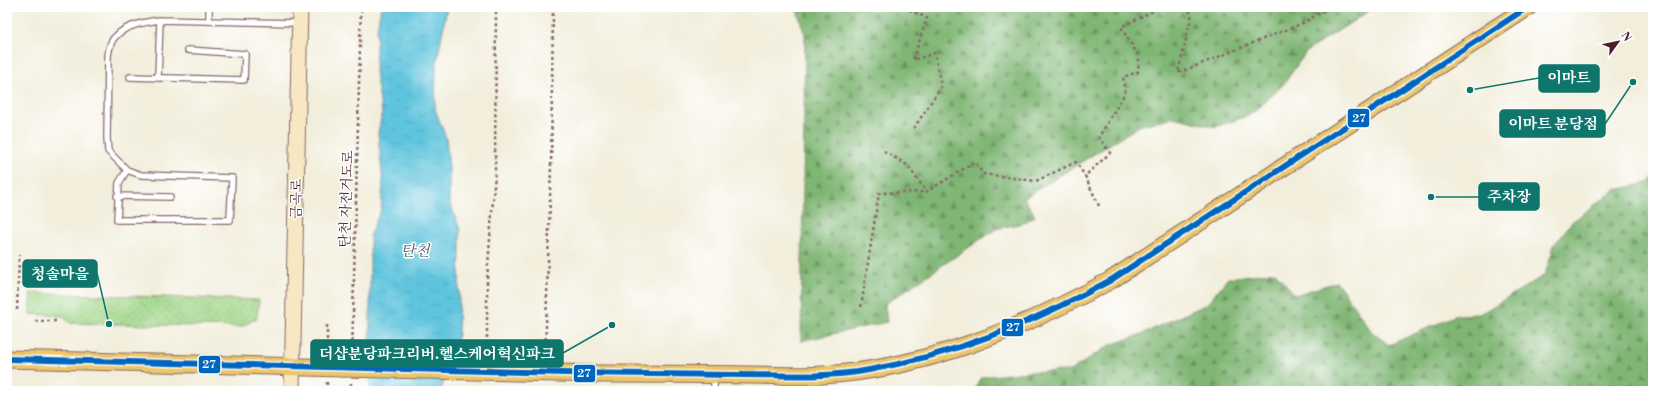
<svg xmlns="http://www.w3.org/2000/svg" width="1660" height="398" font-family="'Libre Bodoni','Noto Serif KR',serif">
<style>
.grass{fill:url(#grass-dots);stroke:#747a58}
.forest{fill:url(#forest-firs);stroke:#646a4f}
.water{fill:url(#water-ripples);stroke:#547284}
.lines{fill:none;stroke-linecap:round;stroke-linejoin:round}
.service-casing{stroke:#856769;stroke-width:8}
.secondary-casing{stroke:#856769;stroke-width:17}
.primary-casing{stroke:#856769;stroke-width:19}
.path{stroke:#856769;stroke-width:2.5;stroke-dasharray:3 3;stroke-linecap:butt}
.service{stroke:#fff;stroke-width:5.5}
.secondary{stroke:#f7e8c3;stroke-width:15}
.primary{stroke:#ecc669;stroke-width:17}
.primary-bridge-casing{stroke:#856769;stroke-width:19;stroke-linecap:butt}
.primary-bridge{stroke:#ecc669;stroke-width:17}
.bus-1-casing{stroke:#fff;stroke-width:9}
.bus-1{stroke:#0065bd;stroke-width:6}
.labels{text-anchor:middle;stroke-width:3;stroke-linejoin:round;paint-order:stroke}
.street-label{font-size:14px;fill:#4a1f2b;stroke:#fff}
.water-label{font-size:15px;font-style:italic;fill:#515969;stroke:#fff}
.leader{fill:none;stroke:#0f766e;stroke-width:1.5}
.callout-dot{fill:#0f766e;stroke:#fff;stroke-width:1.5}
.callout{fill:#0f766e;stroke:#0f766e;stroke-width:1.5}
.callout-label{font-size:15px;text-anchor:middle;font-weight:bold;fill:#fff}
.line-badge{stroke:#fff;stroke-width:1.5}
.badge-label{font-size:11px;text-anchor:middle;font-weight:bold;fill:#fff}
</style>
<defs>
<pattern id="grass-dots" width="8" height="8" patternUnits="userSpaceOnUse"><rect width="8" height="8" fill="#9fd586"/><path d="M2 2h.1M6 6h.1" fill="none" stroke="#8ab674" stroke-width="1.8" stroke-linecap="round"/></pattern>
<pattern id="forest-firs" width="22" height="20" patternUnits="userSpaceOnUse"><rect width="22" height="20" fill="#7fb673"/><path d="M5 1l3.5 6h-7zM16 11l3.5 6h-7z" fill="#6a935f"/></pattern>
<pattern id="water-ripples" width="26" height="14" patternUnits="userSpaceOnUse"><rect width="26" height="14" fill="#5fc4dd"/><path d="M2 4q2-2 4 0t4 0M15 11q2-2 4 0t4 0" fill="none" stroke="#54a8be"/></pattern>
</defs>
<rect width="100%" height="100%" fill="#fff"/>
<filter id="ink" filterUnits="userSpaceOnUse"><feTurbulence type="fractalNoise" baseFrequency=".025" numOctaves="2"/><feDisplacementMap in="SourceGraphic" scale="8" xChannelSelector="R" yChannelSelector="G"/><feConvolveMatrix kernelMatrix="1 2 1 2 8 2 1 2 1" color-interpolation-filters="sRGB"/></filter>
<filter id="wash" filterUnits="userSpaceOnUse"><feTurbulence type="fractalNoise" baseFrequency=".012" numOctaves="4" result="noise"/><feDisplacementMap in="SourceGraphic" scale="16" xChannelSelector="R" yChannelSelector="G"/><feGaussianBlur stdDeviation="0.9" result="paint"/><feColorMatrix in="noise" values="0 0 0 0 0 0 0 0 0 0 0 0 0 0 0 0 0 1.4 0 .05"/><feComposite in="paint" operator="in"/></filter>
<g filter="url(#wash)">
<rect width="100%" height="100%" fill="#f2eedb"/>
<path class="grass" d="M30,293L259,300L257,318L241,327L70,323L63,316L30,314Z"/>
<path class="forest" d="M796,7H1387L1372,9L1307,51L1283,85L1252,114L1216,127L1173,117L1139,126L1024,198L1035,216L1023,223L996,229L885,304L887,322L801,341L805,35Z
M1653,177V391H974L982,377L1027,372L1070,371L1110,345L1142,334L1207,304L1228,278L1275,272L1295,295L1337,282L1372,332L1389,345L1457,315L1480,314L1545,275L1554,245L1572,222L1615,190L1648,183Z"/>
<path class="water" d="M381,7H447L436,67L435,109L446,138L449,168V200L460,230V251L458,334L441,391H370V234L381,210L383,183L378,133L382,114L375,71L377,29Z"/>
</g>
<g filter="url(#ink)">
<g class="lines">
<g class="service-casing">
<path id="service" d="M209,21V7
M130,77L244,80L245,54L188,50
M158,78L160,20
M127,170L119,183L117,220H230L232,178L141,175L127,170L108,151L107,138L108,56C109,49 110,41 116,36C126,25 145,22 160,20L299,23
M117,196L170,197
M714,391V377"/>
</g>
<g class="secondary-casing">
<path id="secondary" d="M292,391L300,7"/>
</g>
<g class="primary-casing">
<path id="primary" d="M7,359L342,368
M602,374C652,374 701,374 751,375C775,375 799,377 823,375C925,369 1023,328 1111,280L1528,7"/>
</g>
<path class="path" d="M904,7L927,18L913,60L935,53L941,87L912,131
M1184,7L1192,14L1178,73L1303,23L1330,7
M884,151L907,165L926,191
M1099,206L1085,176L1110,153L1099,137L1125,93L1123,77L1138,72L1139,57L1121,27L1161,7
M861,307L879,193L926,192L975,162L983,174L1036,181L1076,162L1085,176
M17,310L19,255
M35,321H58
M327,325V352
M352,354L361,7
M487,356V279L495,173L496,7
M545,358L551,166L553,7
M327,391V381
M351,391V383
M487,391V385"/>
<use href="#service" class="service"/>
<use href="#secondary" class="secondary"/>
<use href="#primary" class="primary"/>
<g class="primary-bridge-casing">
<path id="primary-bridge" d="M342,368L602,374"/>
</g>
<use href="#primary-bridge" class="primary-bridge"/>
<g class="bus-1-casing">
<path id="bus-1" d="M7,359C193,364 379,368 565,373C623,374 682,374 740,375C783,375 827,378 869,370C957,354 1034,322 1111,280L1528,7"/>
</g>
<use href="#bus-1" class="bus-1"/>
</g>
</g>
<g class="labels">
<g class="street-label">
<text transform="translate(296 199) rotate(-89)" y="5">금곡로</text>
<text transform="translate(346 199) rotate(-88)" y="5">탄천 자전거도로</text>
</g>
<g class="water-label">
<text x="415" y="256">탄천</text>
</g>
</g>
<path class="leader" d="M1470 90L1539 78M1633 82L1605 124M1431 197L1479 197M109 324L97 273M612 325L563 353"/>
<g class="callout-dot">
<circle cx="1470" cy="90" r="4"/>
<circle cx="1633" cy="82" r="4"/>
<circle cx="1431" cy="197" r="4"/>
<circle cx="109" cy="324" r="4"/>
<circle cx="612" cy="325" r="4"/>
</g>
<g class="callout">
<rect x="1539" y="65" width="60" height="27" rx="4"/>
<rect x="1500" y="110" width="105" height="27" rx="4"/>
<rect x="1479" y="183" width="60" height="27" rx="4"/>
<rect x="23" y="260" width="74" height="27" rx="4"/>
<rect x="311" y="340" width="252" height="27" rx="4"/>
</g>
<g class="callout-label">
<text x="1569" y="83">이마트</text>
<text x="1553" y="129">이마트 분당점</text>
<text x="1509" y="202">주차장</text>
<text x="60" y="279">청솔마을</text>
<text x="437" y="359">더샵분당파크리버.헬스케어혁신파크</text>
</g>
<g class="line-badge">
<rect x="1347" y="108" width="23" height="20" rx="4" fill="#0065bd"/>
<rect x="1001" y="318" width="23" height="19" rx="4" fill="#0065bd"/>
<rect x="198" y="355" width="23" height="19" rx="4" fill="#0065bd"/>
<rect x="573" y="364" width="23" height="19" rx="4" fill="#0065bd"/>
</g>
<g class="badge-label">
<text x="1359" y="122">27</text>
<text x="1013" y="331">27</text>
<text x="209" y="368">27</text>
<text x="584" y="377">27</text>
</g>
<rect width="1660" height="398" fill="none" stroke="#fff" stroke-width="24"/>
<g transform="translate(1618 42) rotate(57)" stroke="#ffffff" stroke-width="3" paint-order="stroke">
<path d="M0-3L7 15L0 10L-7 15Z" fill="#4a1f2b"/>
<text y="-6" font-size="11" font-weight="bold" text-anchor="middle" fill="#4a1f2b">N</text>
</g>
</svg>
